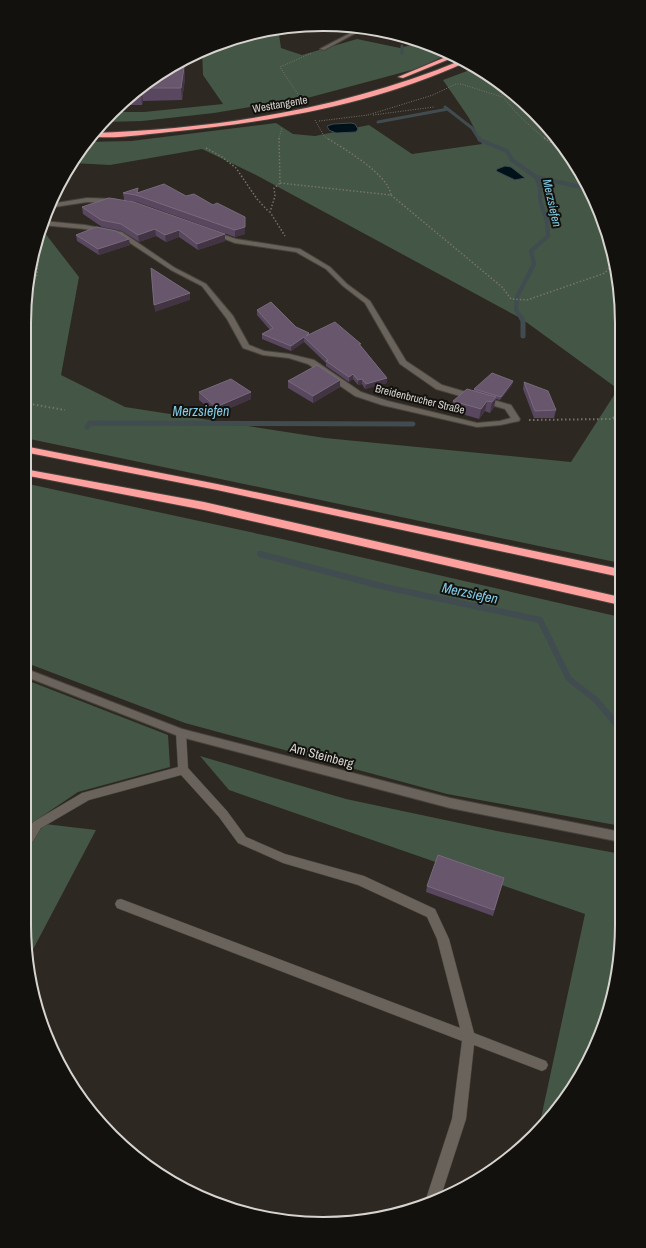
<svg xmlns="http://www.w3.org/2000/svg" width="646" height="1248" font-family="'Archivo Narrow',sans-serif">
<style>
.green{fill:#445645}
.water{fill:#001219;stroke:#404c50}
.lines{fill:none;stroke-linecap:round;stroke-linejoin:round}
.stream-far3{stroke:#404c50;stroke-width:3}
.stream-far2{stroke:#404c50;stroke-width:4}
.stream-far1{stroke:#404c50;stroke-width:5}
.stream{stroke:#404c50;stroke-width:6}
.lane-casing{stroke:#47433d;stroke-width:1}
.street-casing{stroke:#47433d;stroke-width:2}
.secondary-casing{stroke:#47433d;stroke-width:2}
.highway-casing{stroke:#47433d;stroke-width:2}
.path-far2{stroke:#77736d;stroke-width:1;stroke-dasharray:1 1.5;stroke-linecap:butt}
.path-far1{stroke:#77736d;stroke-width:1.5;stroke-dasharray:1.5 2;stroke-linecap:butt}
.path{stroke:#77736d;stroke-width:2;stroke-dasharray:1.5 2.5;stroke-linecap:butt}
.lane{fill:#69635b;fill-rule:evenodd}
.street{fill:#69635b;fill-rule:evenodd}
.secondary{fill:#69635b;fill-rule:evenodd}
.highway{fill:#fda09e;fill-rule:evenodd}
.wall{fill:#594760}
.shaded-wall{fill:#423442}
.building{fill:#67566c;stroke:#786a7c}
.labels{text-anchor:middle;stroke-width:4;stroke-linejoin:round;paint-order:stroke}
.far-street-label{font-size:11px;fill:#d7d4cf;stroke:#13110e}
.far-water-label{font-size:12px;font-style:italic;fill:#81cce6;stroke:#13110e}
.street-label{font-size:13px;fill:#d7d4cf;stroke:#13110e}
.water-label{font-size:14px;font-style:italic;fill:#81cce6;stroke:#13110e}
.rim{fill:none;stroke:#d7d4cf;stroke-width:2}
</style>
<rect width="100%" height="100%" fill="#2d2821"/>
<path class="green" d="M278,28L281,48L302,55L357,39L400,48L421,42L450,53L419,68L311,97L214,113L142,121L104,122L113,112H144L223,104L203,75L202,51L227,40Z
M475,68L520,98L571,157L599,209L619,284L620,563L25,438C25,370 17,291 41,228L79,277L61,375L125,407L325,438L571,462L618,389L522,319L256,175L202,149L110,165L72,163L85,142L131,141L276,123L293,134L315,136L369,125L412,154L482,144L469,118L443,80Z
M24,483L282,539L620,617L621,826L447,794L185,723L24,662Z
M24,679L168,735L170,767L78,792L29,825L24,832Z
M200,756L346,799L497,831L621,854V944L612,1003L591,1057L538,1132L585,914L229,790Z
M45,824L96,830L29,957L24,925V850Z"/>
<path class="water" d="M351,123L355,124L358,129L356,132L336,133L329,130L327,126L333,124Z
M505,166L511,167L525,178L515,180L496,171L497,169Z"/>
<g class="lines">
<path class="stream-far3" d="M402,46V53
M445,107L472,128L479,139
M378,122L448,109"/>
<path class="stream-far2" d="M479,138L480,140L507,151L512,160L536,177L540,187V200L547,222L548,236L531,251L534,264L517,297L516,310L521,318
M536,177L589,189"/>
<path class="stream-far1" d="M521,317L523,321V336
M87,427L90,423L413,424"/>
<path class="stream" d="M260,554L385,587L540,620L569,679L596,700L621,730"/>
<g class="lane-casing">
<path id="lane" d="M181,729L185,730L186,733L188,768L227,811L246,837L285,854L364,876L435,909L449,939L474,1033L546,1061L548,1065L546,1069L542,1071L474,1045L466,1119L440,1199L426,1204L425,1202L452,1119L462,1041L117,908L115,904L117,900L121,899L460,1028L437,939L427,917L358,885L283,863L238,843L219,817L181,775L89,800L41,828L28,849L24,851V836L33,822L82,793L178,767L176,733L177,730Z"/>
</g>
<g class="street-casing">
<path id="street" d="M360,28H365L324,50L320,49Z
M87,198L115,199L118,201L115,203L87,202L48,208L50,204Z
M43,221L85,225L122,232L175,268L206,284L233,316L249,345L264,351L289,354L314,360L361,392L388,401L477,423L500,421L511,418L505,409L436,389L400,364L365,303L343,286L326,269L296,252L235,243L210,233L213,231L236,239L300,249L330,267L347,284L370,301L406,361L442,385L511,405L520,419L519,421L500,425L477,427L382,405L355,396L308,364L289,358L263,355L243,348L227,319L202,286L171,270L118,235L85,229L42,225Z"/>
</g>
<g class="secondary-casing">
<path id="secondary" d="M24,668L182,729L450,798L621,832V842L450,808L181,737L24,676Z"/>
</g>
<g class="highway-casing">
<path id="highway" d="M453,54L457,56L403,78L398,77Z
M462,60L466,62C373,105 270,122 169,132C147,134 110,140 90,136L93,133C219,129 346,108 462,60Z
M24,446L217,484L620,569V577L217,490L24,452Z
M24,469L204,502L620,597V605L204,510L24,475Z"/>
</g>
<path class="path-far2" d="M497,83C497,97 534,131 546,139
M497,87L523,101
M299,96L280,67L312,53
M368,115L433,95L456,84H461L502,97
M373,115L434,107
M315,120L324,136L328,139
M319,121L368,115
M279,139L282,127"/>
<path class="path-far1" d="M279,138L280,183L274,188L275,196L270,212L285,236
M544,138L570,155
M206,148L222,157L236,168L257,199L269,212
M280,183L391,195C388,174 344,149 327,138
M391,195L502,287L511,299L527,300L605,273L614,262
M27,291L37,275L38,260L33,255"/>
<path class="path" d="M25,403L65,410
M613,418L620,406
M529,420L612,419L620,417"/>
<use href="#lane" class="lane"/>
<use href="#street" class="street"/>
<use href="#secondary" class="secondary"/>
<use href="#highway" class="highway"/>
</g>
<path class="wall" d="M174,64L184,67L185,79L182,100L143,101L142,105H119L126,98Z
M123,193H139L186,196L213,205L245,217V234L235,237L137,202L124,200Z
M82,207L225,241L198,250L179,237L166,242L156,236L139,242L122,231L102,227L83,214Z
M76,235L130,245L99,255L77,241Z
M257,310L296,327L309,333V334L361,346L387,378V383L365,389L362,384L358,385L353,379L349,382L326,366V363L304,342L291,351L262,339V334L270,330L257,315Z
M340,380V387L313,403L288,388V381Z
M513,381L512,385L500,400L496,399L494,407L490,413L485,411L479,419L452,411L453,401L474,390V389Z
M524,382L556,410L554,418H534L523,389Z
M199,392H251V399L216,414L199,400Z
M504,878L493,916L426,892L427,886Z"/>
<path class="shaded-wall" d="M184,67L185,79L182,100L181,88Z
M141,88L143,101L142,105L141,92Z
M245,217V234L235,237V230Z
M155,229L156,236L139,242L138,235Z
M179,230V237L166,242L165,235Z
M225,234V241L198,250L197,244Z
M129,239L130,245L99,255L98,249Z
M190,293V300L155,312L154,305Z
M304,337V342L291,351V346Z
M353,374V379L349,382V377Z
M387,378V383L365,389L366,384Z
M362,379V384L358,385V380Z
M340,380V387L313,403V396Z
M513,381L512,385L500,400L501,397Z
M251,392V399L216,414V407Z
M496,397L494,407L490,413L492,402Z
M487,401L485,411L479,419L481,409Z"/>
<path class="building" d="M182,60L184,67L181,88H141V92L134,93L174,64Z
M164,184L186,196L194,194L213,205L217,203L245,217V227L235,230L136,195L123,193L138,188L137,193Z
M109,198L134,202L225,234L197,244L179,230L165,235L155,229L138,235L121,224L101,220L82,207Z
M96,227L116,231L129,239L98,249L76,235Z
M151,268L190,293L154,305Z
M271,302L296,327L309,333L306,336L335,322L361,344H359L387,378L366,384L362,379L358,380L353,374L349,377L326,361L328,360L304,337L291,346L262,334L273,328L257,310Z
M317,365L340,380L313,396L288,381Z
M492,373L513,381L501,397L474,389Z
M231,379L251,392L216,407L199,392Z
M524,382L548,391L556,410L535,411Z
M467,389L496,397L492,402L487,401L481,409L453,401Z
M438,855L504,878L494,910L427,886Z"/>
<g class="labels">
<g class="far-street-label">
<text transform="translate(280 104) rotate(-10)" y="4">Westtangente</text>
<text transform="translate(420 399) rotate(14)" y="4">Breidenbrucher Straße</text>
</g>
<g class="far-water-label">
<text transform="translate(552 203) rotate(77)" y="4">Merzsiefen</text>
</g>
<g class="street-label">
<text transform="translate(322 755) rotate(15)" y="5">Am Steinberg</text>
</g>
<g class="water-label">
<text x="201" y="416">Merzsiefen</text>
<text transform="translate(470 593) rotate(12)" y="5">Merzsiefen</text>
</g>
</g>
<path d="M0 0H646V1248H0ZM323 31H323A292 292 0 0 1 615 323V925A292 292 0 0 1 323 1217H323A292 292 0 0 1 31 925V323A292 292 0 0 1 323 31Z" fill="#13110e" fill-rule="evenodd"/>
<path class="rim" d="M323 31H323A292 292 0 0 1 615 323V925A292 292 0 0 1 323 1217H323A292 292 0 0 1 31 925V323A292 292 0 0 1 323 31Z"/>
</svg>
